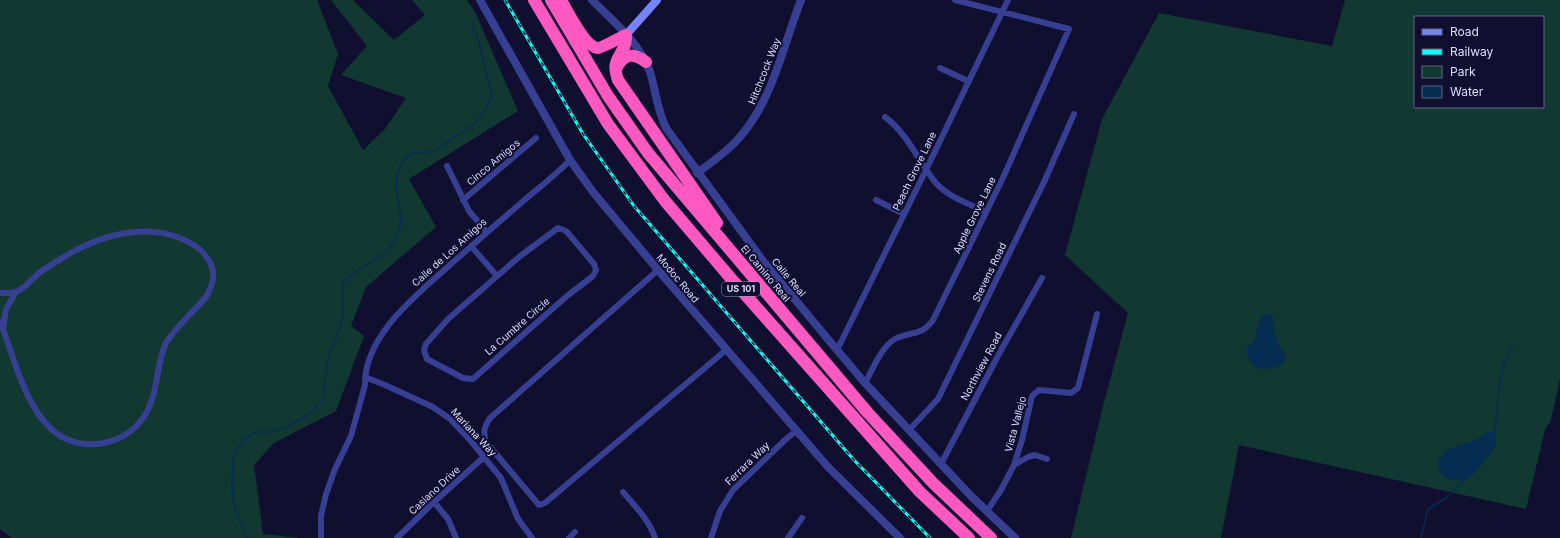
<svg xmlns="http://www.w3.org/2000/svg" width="1560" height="538" font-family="Inter,sans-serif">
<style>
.green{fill:#113932;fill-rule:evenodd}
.water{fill:#052c51}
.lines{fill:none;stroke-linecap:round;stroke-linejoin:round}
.stream{stroke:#052c51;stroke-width:1.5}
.minor{stroke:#363f92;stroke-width:6}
.tertiary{stroke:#363f92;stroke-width:8}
.secondary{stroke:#7484ff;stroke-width:8}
.motorway{stroke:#ff58c0;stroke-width:12}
.rail-casing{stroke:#09fff5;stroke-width:3}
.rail{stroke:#100f2f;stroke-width:1.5;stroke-dasharray:4.5;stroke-linecap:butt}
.labels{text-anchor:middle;stroke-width:4;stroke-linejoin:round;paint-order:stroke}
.shield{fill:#100f2f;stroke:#a0a0c1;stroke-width:1}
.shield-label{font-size:9px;font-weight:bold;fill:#dddeff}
.street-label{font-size:10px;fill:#dddeff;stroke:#100f2f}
</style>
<rect width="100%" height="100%" fill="#100f2f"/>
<path class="green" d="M0,0H317L338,54L328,86L363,150L385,129L406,98L341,75L367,46L331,0H353L394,40L425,15L412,0H467L475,12L518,111L409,179L436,227L366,287L351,326L364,336L336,411L274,443L254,465L263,534L300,538H12L0,529Z
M1345,0H1560V379L1551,420L1545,430L1526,509L1239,445L1221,538H1071L1103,406L1128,313L1065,255L1102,119L1159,13L1332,46ZM1415,17H1543V107H1415Z"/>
<path class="water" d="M1268,314H1271L1273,316C1273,326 1275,337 1280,346C1281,349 1284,351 1285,354C1286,356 1285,358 1285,360C1281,368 1265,371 1257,368C1252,367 1247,355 1246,350L1255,340L1260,317Z
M1488,432H1491L1495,435C1496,438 1497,441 1496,444C1495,450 1471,479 1466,480C1460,482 1445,480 1442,475C1439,472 1439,467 1438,463C1444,445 1463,446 1477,439C1481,437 1483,434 1488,432Z"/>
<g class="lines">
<path class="stream" d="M1494,435C1500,405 1495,369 1514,344
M248,538L238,518L233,499L232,483L233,460L237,449L245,439L256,432H271L287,427L309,414L323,398L328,357L339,331L343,315V283C359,265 383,261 396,238C410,214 385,184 403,162C412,149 421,155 433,151C439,150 444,144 449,141C460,134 472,128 480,117C485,111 488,103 492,96L478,39L473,27V23
M1421,538L1428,509L1446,498L1466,479"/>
<path class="minor" d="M940,68L968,81
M885,117C908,134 918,161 936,183C948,197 970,204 986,212
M447,166L469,211L487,232
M463,200L536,138
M876,200L904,214
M558,228L564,230L567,232L594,264L596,270L593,276L567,296L473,379L463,378L427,359L424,350L426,344L448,319L519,257Z
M471,246L497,276
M658,270L490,418C484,427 483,432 486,442L539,505L545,503L726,350
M0,293C5,293 13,294 18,291C26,287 32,279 39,273C47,267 56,262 64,257C98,236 142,223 180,238C190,242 199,247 205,255C217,270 215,281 206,297C196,309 170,333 165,345C156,367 158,394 145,415C134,432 117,442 97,444C32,450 19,367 0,322
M3,328L6,309L16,292
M837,350L926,170L1008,0
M365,377L385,385L433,407L450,419L470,440L501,478L518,519L532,538
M865,383C873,369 881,347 895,339C910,331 921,337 933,320L1002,180L1069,29L955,0
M909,430L938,399L1044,182L1074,114
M941,464L1000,352L1042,278
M1014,465L1022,440L1032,396L1039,390L1071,393L1078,388L1097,314
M623,492C635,506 649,520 655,538
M434,502L448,519L456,538
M987,511L1001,490L1014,465L1028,457L1035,455L1047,459
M321,538V516L326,494L335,469L351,436L365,385C364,335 418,294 451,264C474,244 496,224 520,204C537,189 555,176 570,160
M397,538L434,502L484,457
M569,538L575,532
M711,538L720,511L733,490L785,440L796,431
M788,538L802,518"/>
<path class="tertiary" d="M480,0L570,160L593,192L658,270L828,467L900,538
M592,0C613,21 640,43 650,72C656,91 657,110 666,128L763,261L837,350L865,383L971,496L1015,538
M697,173C712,162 727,152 739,138C773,100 783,46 801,0"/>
<path class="secondary" d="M626,35L657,0"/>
<path class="motorway" d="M534,0L608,124L665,201L734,282L920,492L969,538
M551,0L608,96L648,153L868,413L933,483L991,538
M561,0C567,11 586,48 598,48C602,48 621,37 626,35
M626,35C626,39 626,44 624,47C617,62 612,62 618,80L717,223
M617,67C625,53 634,53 646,62"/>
<g class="rail-casing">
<path id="rail" d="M505,0L583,134L634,206L853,459L930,538"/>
</g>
<use href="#rail" class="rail"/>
</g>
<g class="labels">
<rect class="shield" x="722" y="282" width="38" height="14" rx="3"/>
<g class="shield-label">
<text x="741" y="292">US 101</text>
</g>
<g class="street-label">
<text transform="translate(764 71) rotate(-68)" y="4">Hitchcock Way</text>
<text transform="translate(493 162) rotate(-40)" y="4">Cinco Amigos</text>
<text transform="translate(914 171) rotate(-64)" y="4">Peach Grove Lane</text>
<text transform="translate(974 215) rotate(-64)" y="4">Apple Grove Lane</text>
<text transform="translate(449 252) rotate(-42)" y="4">Calle de Los Amigos</text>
<text transform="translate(989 272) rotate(-64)" y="4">Stevens Road</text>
<text transform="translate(766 273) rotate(50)" y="4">El Camino Real</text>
<text transform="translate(789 277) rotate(50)" y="4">Calle Real</text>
<text transform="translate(678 278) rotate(50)" y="4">Modoc Road</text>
<text transform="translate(517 326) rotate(-41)" y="4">La Cumbre Circle</text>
<text transform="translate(981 366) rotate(-62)" y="4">Northview Road</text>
<text transform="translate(1015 424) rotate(-75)" y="4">Vista Vallejo</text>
<text transform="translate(474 432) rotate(47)" y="4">Mariana Way</text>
<text transform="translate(747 463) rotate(-44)" y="4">Ferrara Way</text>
<text transform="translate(434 490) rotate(-43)" y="4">Casiano Drive</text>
</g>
</g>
<rect x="1414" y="16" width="130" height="92" fill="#100f2f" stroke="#626282"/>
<rect x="1422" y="29" width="20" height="6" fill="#7484ff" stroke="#626282"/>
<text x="1450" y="36" font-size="12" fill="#dddeff">Road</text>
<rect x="1422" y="49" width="20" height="6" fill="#09fff5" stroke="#626282"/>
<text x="1450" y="56" font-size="12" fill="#dddeff">Railway</text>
<rect x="1422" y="66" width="20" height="12" fill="#113932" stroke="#626282"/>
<text x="1450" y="76" font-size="12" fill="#dddeff">Park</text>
<rect x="1422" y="86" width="20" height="12" fill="#052c51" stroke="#626282"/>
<text x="1450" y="96" font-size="12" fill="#dddeff">Water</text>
</svg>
